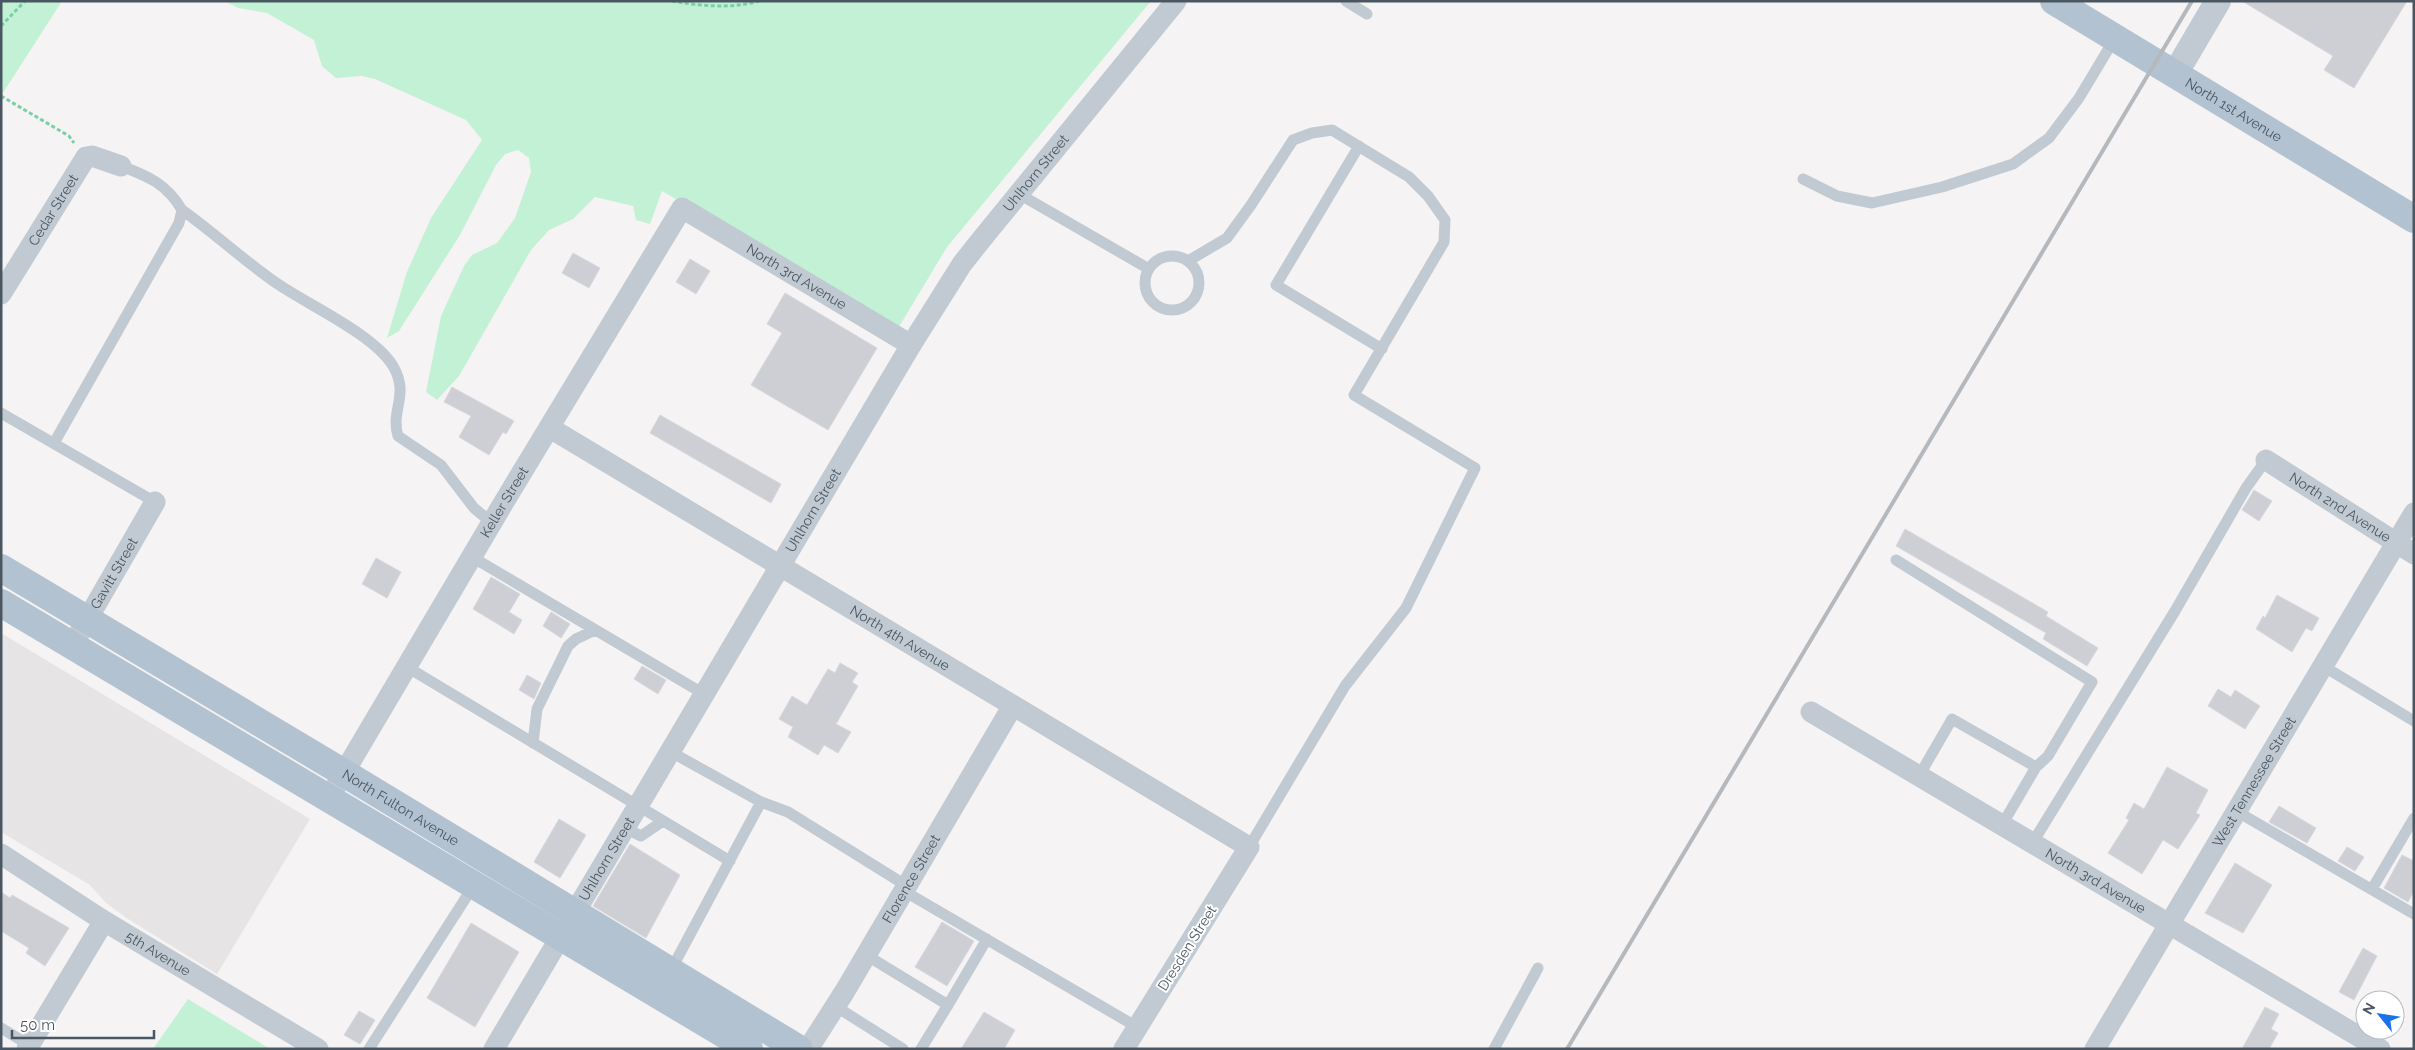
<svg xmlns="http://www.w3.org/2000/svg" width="2415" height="1050" font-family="Raleway,sans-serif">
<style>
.education{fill:#e6e4e5}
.green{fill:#c3f1d5}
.building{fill:#cdcfd5;stroke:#d7d9de}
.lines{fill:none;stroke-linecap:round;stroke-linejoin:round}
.path{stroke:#7ad0a6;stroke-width:3;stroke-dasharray:4 2.5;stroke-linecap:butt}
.service{stroke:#c1cad2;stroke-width:11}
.minor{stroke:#c1cad2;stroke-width:21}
.tertiary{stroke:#c1cad2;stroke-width:26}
.primary{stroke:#b3c2d1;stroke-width:28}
.rail{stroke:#b5b8bd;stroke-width:4}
.labels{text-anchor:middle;stroke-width:4;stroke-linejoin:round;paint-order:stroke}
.street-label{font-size:14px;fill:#4a5661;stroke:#fff}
</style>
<rect width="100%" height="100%" fill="#f5f3f3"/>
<path class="education" d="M1,633L310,819L217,974L128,919L106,903L90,885L1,832Z"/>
<path class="green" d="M1,1H62L1,96Z
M225,1H1151L947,247L897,330L662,191L650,224L636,220L633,206L595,197L573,219L549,230L531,250L459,376L437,400L426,392L441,316L464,266L472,255L497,243L515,218L531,172L529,158L518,150L505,154L496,165L460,235L399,331L387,338L407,272L431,218L482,140L466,120L375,79L362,76L336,78L322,66L314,40L267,13L238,8Z
M188,999L270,1049H153Z"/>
<path class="building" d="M2242,1H2407L2354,88L2324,70L2333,56Z
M573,253L600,268L589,288L562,273Z
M690,259L710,271L696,294L676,282Z
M785,293L877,348L828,430L751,385L782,333L767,324Z
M452,387L514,421L506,434L503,432L489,455L459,437L471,416L444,402Z
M660,415L781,484L771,503L650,433Z
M2254,490L2272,501L2259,521L2242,510Z
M1905,529L2048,612L2046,616L2098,648L2087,666L2043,639L2046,633L1896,546Z
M376,558L401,572L387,598L362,584Z
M491,577L520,594L509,612L522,620L514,634L473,609Z
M2277,595L2319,618L2312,631L2306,628L2292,652L2256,629L2263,616L2265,618Z
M551,612L570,624L561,638L543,626Z
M840,663L858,673L852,682L858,686L836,724L851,732L838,753L824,745L818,755L788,737L793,727L779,719L792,696L807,705L828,669L835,673Z
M642,666L666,680L658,694L634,679Z
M527,675L541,683L534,699L519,690Z
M2218,689L2231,697L2235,690L2260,706L2245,729L2208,706Z
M2167,767L2208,790L2196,813L2200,815L2178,849L2163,840L2142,874L2108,853L2129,820L2126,818L2134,803L2144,809Z
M2279,806L2316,828L2307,843L2269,822Z
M559,819L586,835L560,878L534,862Z
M630,844L680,875L646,938L593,906Z
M2347,847L2364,857L2355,871L2338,861Z
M2402,855L2414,861V891L2408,902L2384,888Z
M2235,863L2272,885L2243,933L2205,913Z
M1,892L10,898L12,895L69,928L45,966L26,953L29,948L1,931Z
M942,922L974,941L947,986L915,967Z
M471,923L519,952L475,1027L427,998Z
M2363,948L2377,956L2354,1000L2339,992Z
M2265,1007L2279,1014L2271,1029L2278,1033L2269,1049H2242Z
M359,1011L375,1020L360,1044L344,1035Z
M984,1012L1015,1030L1004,1049H961Z"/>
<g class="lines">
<path class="path" d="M672,1C700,6 732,9 759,1
M1,26L25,1
M1,96L69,136L74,143"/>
<path class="service" d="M1346,1L1367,14
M1359,146L1276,285L1382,349
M1803,179L1837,196L1872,203L1942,187L2013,164L2049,138L2079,98L2115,38
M1019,194L1149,269
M182,210C213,232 241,258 272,280C305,304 373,333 393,366C410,395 390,410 398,436L441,465L474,508L492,523
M1145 283a27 27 0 1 1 54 0a27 27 0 1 1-54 0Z
M1188,261L1227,238L1251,205L1293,140L1312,133L1332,130L1409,177L1428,196L1445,220L1444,242L1354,395L1475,468L1406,608L1345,686L1249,847
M1,413L155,502
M54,443L179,223L182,210C167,184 148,176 121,166
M472,557L704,694
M1896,560L2092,682L2048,756L2036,767
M2323,666L2414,721
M407,667L730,861
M533,743L537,709L568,646L576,639L595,630
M671,752L761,802L788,812L907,886
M1919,776L1952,719L2036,767L2002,825
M2236,811L2414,914
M625,828L641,836L663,821
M2033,842L2175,611L2246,488L2266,460
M2372,889L2414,818
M904,891L1137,1027
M866,955L948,1005L921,1049
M671,970L761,802
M948,1005L987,939
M835,1006L903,1049
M1,1028L29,1045
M369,1049L474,885
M1494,1049L1538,968"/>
<g class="minor">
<path id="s1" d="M1,294L86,157L92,156L121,166"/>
<path id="s2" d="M550,428L1249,847L1124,1049"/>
<path id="s3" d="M2266,460L2414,554"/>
<path id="s4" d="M72,646L155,502"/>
<path id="s5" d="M1811,712L2380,1049"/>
<path id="s6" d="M329,798L504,502L682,208L911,345"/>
<path id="s7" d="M1,854L104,921L318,1049"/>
<path d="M27,1049L104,921"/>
<path id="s8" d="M494,1049L911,345L962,264L981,240L1176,1"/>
<path id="s9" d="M808,1049L845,991L1012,707"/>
<path id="s10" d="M2095,1049L2414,513"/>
</g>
<path class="tertiary" d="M2175,74L2218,1"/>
<g class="primary">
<path id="s11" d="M2054,1L2414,219"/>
<path id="s12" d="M1,568L344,773L799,1049"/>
<path d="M1,603L749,1049"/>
</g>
<path class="rail" d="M1567,1049L2192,1"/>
</g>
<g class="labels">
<g class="street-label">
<text dy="5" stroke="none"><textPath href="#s11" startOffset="210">North 1st Avenue</textPath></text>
<text dy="5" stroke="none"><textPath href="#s8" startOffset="1031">Uhlhorn Street</textPath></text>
<text dy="5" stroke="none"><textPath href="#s1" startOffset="99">Cedar Street</textPath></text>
<text dy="5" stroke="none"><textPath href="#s6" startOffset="821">North 3rd Avenue</textPath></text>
<text dy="5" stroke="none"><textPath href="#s6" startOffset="344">Keller Street</textPath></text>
<text dy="5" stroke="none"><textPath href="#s3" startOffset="88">North 2nd Avenue</textPath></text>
<text dy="5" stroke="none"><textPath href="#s8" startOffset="626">Uhlhorn Street</textPath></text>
<text dy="5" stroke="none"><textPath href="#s4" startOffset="84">Gavitt Street</textPath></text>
<text dy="5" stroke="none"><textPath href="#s2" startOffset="408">North 4th Avenue</textPath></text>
<text dy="5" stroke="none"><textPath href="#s10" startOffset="311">West Tennessee Street</textPath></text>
<text dy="5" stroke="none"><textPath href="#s12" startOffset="466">North Fulton Avenue</textPath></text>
<text dy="5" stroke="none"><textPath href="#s8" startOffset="221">Uhlhorn Street</textPath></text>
<text dy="5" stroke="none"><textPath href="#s9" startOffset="199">Florence Street</textPath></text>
<text dy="5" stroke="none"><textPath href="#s5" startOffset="331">North 3rd Avenue</textPath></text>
<text transform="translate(1187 948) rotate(-58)" y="5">Dresden Street</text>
<text dy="5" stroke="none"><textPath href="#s7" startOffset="186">5th Avenue</textPath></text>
</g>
</g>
<rect width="2415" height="1050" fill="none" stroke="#4a5661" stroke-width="5"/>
<g transform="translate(2380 1015) rotate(300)"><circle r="24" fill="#ffffff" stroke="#b7bbc0"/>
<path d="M0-4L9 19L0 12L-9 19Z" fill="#1a73e8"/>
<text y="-8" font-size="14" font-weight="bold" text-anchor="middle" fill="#4a5661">N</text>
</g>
<path d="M12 1030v8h142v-8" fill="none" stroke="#4a5661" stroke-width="2.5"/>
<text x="20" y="1030" font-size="15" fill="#4a5661" stroke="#ffffff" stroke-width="4" paint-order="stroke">50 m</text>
</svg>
